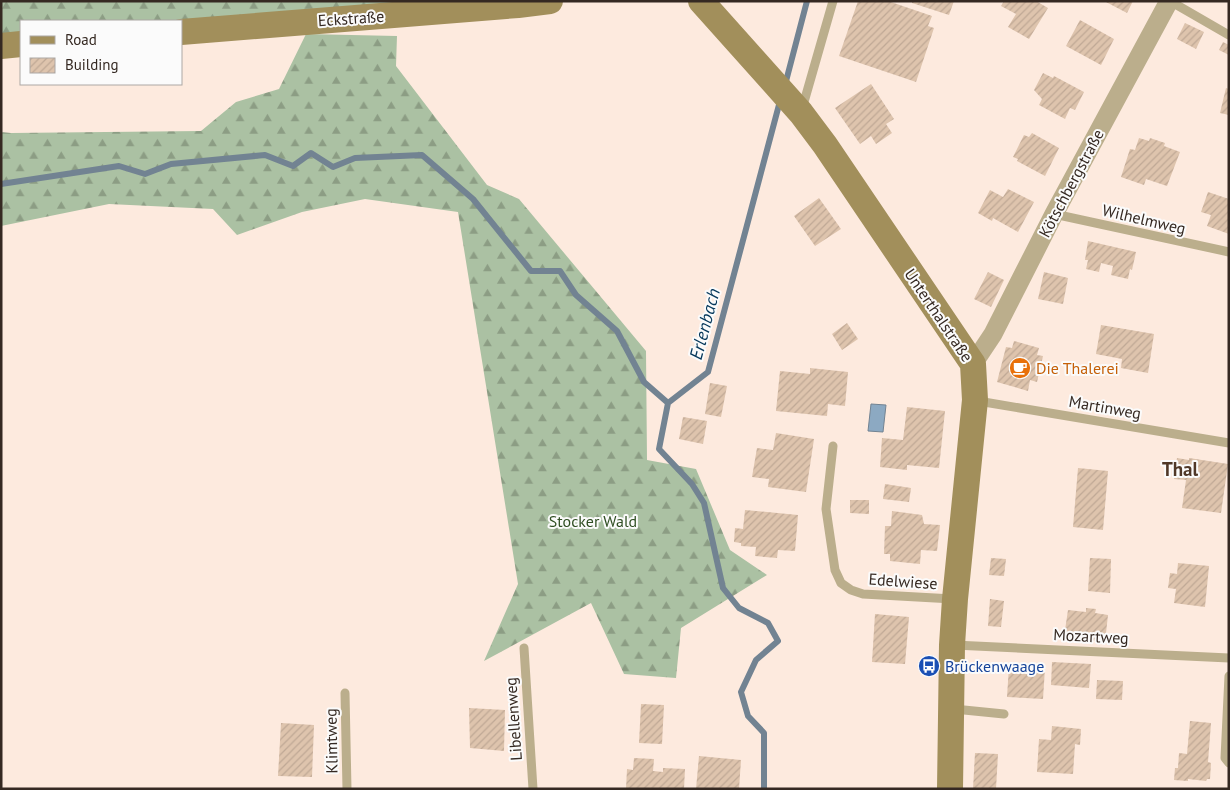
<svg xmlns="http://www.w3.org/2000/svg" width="1230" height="790" font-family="'PT Sans',sans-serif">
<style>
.forest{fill:url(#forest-firs)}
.water{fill:#8ca9c2;stroke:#728392}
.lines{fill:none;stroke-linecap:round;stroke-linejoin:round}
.stream{stroke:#728392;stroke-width:6}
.building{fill:url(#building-hatch)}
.lane{stroke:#bbae8c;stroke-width:9}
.street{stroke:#bbae8c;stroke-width:19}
.secondary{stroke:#a28f5b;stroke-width:26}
.labels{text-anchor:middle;stroke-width:4;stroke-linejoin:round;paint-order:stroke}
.street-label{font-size:16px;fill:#352922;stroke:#fbfbfb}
.food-label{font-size:16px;fill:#c56008;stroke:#fbfbfb;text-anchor:start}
.park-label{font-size:16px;fill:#2f4e22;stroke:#fbfbfb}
.transit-label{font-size:16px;fill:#164399;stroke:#fbfbfb;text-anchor:start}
.water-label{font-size:18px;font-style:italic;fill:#05375a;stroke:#fbfbfb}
.quarter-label{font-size:19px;font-weight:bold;fill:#503828;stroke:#fbfbfb}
</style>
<defs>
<pattern id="forest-firs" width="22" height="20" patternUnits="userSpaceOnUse" patternTransform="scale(1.25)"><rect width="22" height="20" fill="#abc1a3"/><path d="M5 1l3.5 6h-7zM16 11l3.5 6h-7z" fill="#8c9d84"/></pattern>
<pattern id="building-hatch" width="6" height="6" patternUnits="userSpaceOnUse" patternTransform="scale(1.25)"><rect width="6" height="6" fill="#dec4ad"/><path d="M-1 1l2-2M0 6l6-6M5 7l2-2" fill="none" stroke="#bfa895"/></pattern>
</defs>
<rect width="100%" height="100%" fill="#fdeade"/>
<path class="forest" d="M1,1H422L169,21H21V34L1,36Z
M306,34L397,36L396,66L487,185L519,199L646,351L647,460L696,469L730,550L767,575L681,628L676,678L624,674L591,603L484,661L518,584L458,212L365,199L302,212L237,235L213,209L109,204L1,226V132L11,133L201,131L236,102L279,89Z"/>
<path class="water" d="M871,404L886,405L883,432L868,431Z"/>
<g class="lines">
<path class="stream" d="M785,85L807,1
M1,184L119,166L145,174L171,164L265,155L293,166L311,153L333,167L355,158L422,155L473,199L531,271H560L576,295L617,331L644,382L668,403
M764,789V733L748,716L741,692L756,660L778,641L768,623L739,608L723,588L704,503L692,484L659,449L668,403L708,372L780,101"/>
</g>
<path class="building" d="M858,1H888L932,16L928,26L934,28L916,82L839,56Z
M912,1H954L949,15L912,3Z
M1004,1H1036L1048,8L1029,39L1008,27L1016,14L1001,6Z
M1104,1H1133L1127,13Z
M1080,20L1114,39L1101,65L1066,46Z
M1185,23L1204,32L1196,49L1177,39Z
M1223,42L1229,45V55L1219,50Z
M1043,73L1053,78L1054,76L1084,92L1075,110L1070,108L1065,119L1039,105L1042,99L1034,90Z
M871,84L894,119L886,124L892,133L876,144L871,136L860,144L835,108Z
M1226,88L1229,89V115L1220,113Z
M1032,133L1059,148L1045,176L1017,161L1018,159L1013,157L1024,135L1029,137Z
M1139,138L1149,141L1150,138L1165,143L1164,146L1180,152L1167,186L1146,179L1144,185L1121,177L1130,149L1135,150Z
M1008,189L1034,202L1018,232L993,218L992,221L978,213L990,190L1003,197Z
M1208,192L1229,199V234L1207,226L1211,215L1201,212Z
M819,198L841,229L815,246L794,216Z
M1088,241L1136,252L1132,270L1130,269L1128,279L1111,275L1113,266L1101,263L1099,272L1086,269L1088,260H1085Z
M988,272L1004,280L991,307L974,299Z
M1044,272L1068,278L1063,304L1038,299Z
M847,323L858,339L842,350L832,334Z
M1101,325L1154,334L1148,373L1121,368L1122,359L1096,354Z
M1014,341L1039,348L1037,355L1043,356L1037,382L1030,380L1028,391L997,382L1006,347L1012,348Z
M810,368L848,372L845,406L828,404L827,416L776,411L780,371L810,374Z
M710,383L727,386L721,417L705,414Z
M907,407L945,411L939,468L907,465V470L880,467L882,438L903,440Z
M683,417L707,421L703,444L679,439Z
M776,433L814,439L806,492L768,487L769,479L752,477L757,448L773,450Z
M1177,458L1189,460V458L1228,464L1221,513L1182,508L1186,480L1174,479Z
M1078,468L1108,471L1103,530L1073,527Z
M885,484L911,488L909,502L883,499Z
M850,500H869V514L850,513Z
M745,510L798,515L795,551L778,550L777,558L755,556L756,547L741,546V543L734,542L735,528L743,529Z
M892,511L922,515L924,524L940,525L937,551L921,550L920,564L890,561V554H884L885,526H891Z
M991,558L1006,559L1004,576L989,575Z
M1090,558L1111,559L1110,593L1088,591Z
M1178,563L1209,566L1205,607L1174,603L1176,589L1168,588L1170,573L1177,574Z
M990,599L1004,601L1001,627L988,626Z
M1086,608L1096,609L1095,613L1108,615L1105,642L1064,637L1068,610L1086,612Z
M875,614L909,617L905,664L872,662Z
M1052,662L1091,664L1089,688L1051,685Z
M1009,666L1045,668L1043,699L1007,697Z
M1097,680L1123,681L1122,700L1096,699Z
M641,704L664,705L662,744L639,743Z
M469,708L505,710L504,751L470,748Z
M1190,721L1211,723L1208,762L1211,763L1210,779H1207L1206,781L1188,779V781L1174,780L1175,768H1178L1179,753L1187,754Z
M281,723L314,725L312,777L278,776Z
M1052,726L1081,729L1080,745L1075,744L1073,774L1037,772L1039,739L1051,740Z
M975,753L998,754L996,789H973Z
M699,756L741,760L739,789H696Z
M634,758L654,759L653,771L663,772V768L685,769L684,789H626L627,769L633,770Z"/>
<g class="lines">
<path class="lane" d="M1170,1L1229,35
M802,109L833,1
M1054,214L1229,252
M978,401L1229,443
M833,446L826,509L835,570L841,583L851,590L863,594L953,599
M954,645L1229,658
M524,648L533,789
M1229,676L1225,758L1229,763
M345,693L347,789
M954,709L1004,714"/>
<path class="street" d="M973,364L993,334L1054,214L1169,1"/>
<path class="secondary" d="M701,1L801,113L825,145L973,364L975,400L955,599L952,645L950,789
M181,32L518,5L550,1
M1,46L21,44"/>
</g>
<defs>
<g id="cafe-disc" transform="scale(1.125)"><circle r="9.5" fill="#e8710a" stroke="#fbfbfb"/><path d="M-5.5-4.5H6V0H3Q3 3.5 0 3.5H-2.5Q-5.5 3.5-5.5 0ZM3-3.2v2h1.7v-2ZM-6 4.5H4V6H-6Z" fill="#fff"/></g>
<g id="bus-disc" transform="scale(1.125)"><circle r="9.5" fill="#1a4fb4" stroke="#fbfbfb"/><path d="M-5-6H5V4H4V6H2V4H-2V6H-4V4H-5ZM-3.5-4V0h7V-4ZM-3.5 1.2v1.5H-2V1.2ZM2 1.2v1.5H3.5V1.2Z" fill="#fff"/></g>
</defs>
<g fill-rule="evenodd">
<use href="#cafe-disc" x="1020" y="368"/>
<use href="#bus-disc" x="929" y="666"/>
</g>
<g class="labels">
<g class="street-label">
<text transform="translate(351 18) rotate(-4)" y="6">Eckstraße</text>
<text transform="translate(1071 183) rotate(-62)" y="6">Kötschbergstraße</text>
<text transform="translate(1144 219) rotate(13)" y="6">Wilhelmweg</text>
<text transform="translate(939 315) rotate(56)" y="6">Unterthalstraße</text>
<text transform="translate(1105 407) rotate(10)" y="6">Martinweg</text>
<text transform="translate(903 581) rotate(4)" y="6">Edelwiese</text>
<text transform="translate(1091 636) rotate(3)" y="6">Mozartweg</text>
<text transform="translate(513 719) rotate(-94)" y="6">Libellenweg</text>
<text transform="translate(331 741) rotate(-91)" y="6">Klimtweg</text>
</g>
<g class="food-label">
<text x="1036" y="374">Die Thalerei</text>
</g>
<g class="park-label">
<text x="593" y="527">Stocker Wald</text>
</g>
<g class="transit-label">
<text x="945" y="672">Brückenwaage</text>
</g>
<g class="water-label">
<text transform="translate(705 324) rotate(-75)" y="6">Erlenbach</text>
</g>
<g class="quarter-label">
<text x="1180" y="476">Thal</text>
</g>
</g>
<rect width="1230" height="790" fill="none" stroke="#352922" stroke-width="5"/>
<rect x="20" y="20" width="162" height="65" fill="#fbfbfb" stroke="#aca7a4"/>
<rect x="30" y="36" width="25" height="8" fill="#a28f5b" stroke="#aca7a4"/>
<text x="65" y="45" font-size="15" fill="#352922">Road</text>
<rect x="30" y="58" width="25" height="15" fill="url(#building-hatch)" stroke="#aca7a4"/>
<text x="65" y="70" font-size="15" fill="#352922">Building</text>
</svg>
